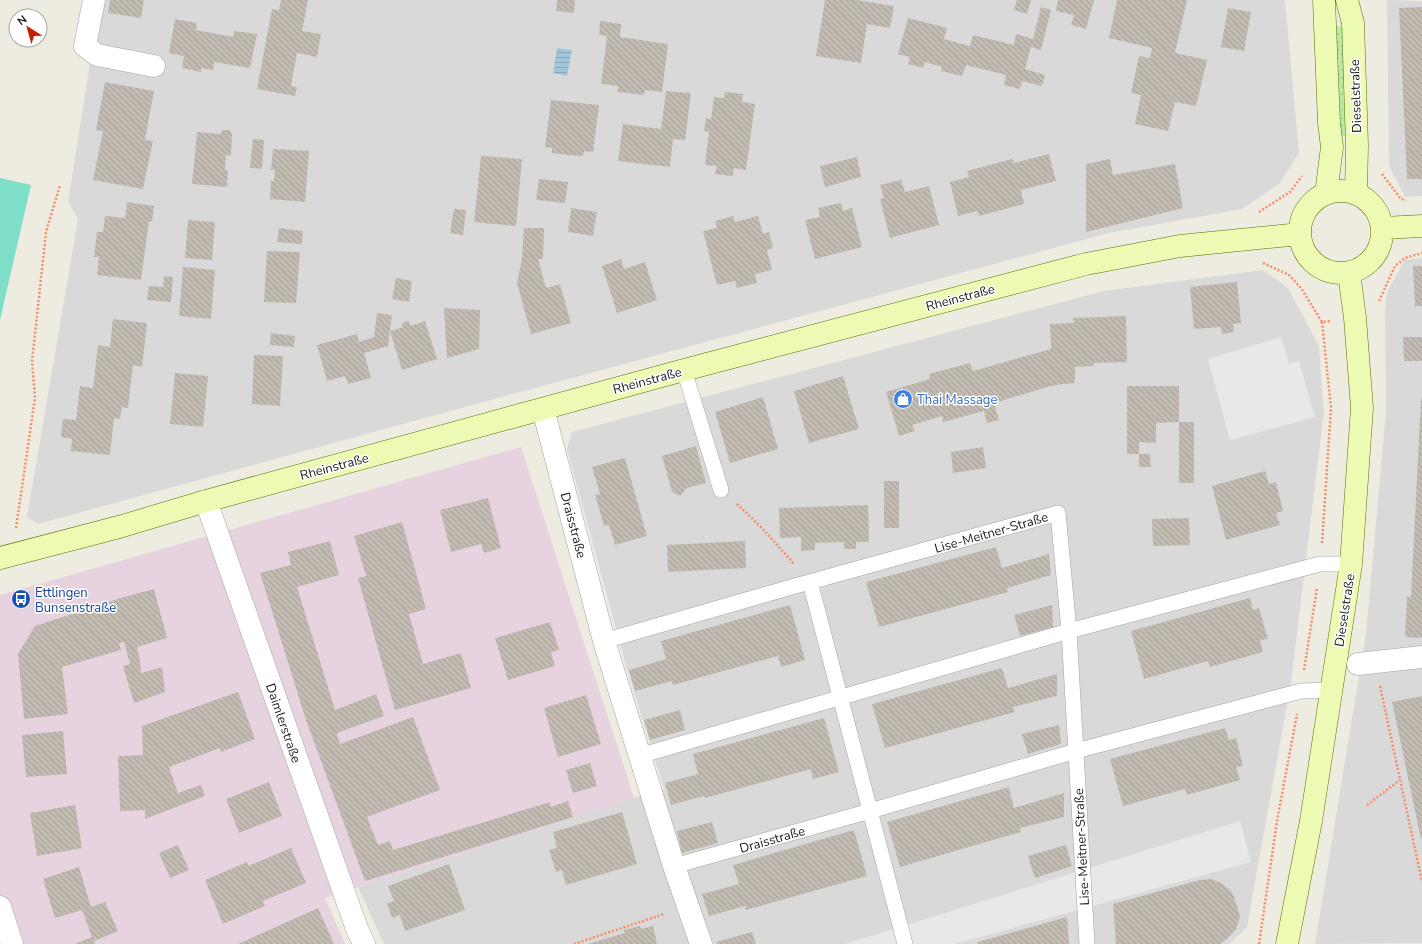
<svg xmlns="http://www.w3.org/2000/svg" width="1422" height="944" font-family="'Nunito Sans',sans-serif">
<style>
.residential{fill:#dad9d9}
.industrial{fill:#e7d3e0}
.grass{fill:url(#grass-dots)}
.pitch{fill:#7edec7}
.parking{fill:#e8e8e8}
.water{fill:url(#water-rules)}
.building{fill:url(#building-back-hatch)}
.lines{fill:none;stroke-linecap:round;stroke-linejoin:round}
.lane-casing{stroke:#a3a3a3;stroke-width:16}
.street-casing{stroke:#a3a3a3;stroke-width:23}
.secondary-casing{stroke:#567204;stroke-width:23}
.path{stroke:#fb8b65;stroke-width:2.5;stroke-dasharray:2 2;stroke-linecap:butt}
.lane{stroke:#fff;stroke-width:15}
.street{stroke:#fff;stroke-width:22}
.secondary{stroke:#ecfab3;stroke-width:22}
.labels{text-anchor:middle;stroke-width:3;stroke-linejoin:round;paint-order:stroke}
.street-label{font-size:13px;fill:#1c1c1c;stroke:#fff}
.shop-label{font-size:13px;fill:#366cbe;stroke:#fff;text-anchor:start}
.transit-label{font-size:13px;fill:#164399;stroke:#fff;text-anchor:start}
</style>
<defs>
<pattern id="grass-dots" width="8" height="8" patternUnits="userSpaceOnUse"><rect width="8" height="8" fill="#bde9a6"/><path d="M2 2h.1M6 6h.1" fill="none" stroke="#a2c78e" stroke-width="1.8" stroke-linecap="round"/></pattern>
<pattern id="water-rules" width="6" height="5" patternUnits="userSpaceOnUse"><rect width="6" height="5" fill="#a1c6dc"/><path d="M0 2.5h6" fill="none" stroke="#8aaabc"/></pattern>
<pattern id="building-back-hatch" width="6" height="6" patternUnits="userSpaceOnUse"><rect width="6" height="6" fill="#c2bbb1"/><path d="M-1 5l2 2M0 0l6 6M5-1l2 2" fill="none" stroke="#a6a098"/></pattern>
</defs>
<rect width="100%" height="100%" fill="#eeebe1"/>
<path class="residential" d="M100,0H1285L1299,153L1279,184L1242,209L1109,233L509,395L38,524L27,517L78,219L68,202Z
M1387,0L1422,1V196L1405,197L1389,166Z
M1422,258V943L1315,944L1366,634L1386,412L1385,310L1387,292L1405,260Z
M1263,270L1288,288L1319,346L1324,412L1291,682L1247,927L1229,944H384L358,887L633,798L664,789L627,669L567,449L572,432L1104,291Z"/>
<path class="industrial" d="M521,447L634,798L325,898L345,944H0V595Z"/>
<path class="grass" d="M1342,26L1348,136H1337L1332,27Z"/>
<path class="pitch" d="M0,178L31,185L0,320Z"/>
<path class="parking" d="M1281,337L1289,364L1299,361L1315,417L1230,440L1208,359Z
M1240,821L1251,862L955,944H845Z"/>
<path class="water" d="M557,48L572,50L567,76L553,73Z"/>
<path class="building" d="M110,0H144L141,18L108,13Z
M281,0H308L302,31L321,34L317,57L297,53L291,86L297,87L295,96L257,89L272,9L279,10Z
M557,0H575L574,13L556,11Z
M825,0H857L894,6L890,28L867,24L861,63L816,56Z
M1017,0H1031L1027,14L1014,10Z
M1058,0H1094L1086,29L1071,25L1074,15L1056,11Z
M1117,0H1187L1175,53L1207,60L1196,106L1175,102L1168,131L1135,124L1141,95L1131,93L1139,56L1150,58L1152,48L1109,38Z
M1041,7L1051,10L1041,50L1031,47L1025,69L1045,75L1042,86L1022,81L1020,89L1004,85L1006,75L966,65L962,76L941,71L942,67L925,62L923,68L908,64L910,57L898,54L908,18L947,28L944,39L970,46L973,35L1014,45L1016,34L1033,39Z
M1422,7V179H1407L1399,8Z
M1228,8L1251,12L1244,51L1221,47Z
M175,19L197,23L196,30L233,37L234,31L257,34L250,68L214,62L213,70L201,68V72L182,68L184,56L169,53Z
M600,21L621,24L620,37L668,44L662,92L645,90L644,95L618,92V86L601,84L607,36L599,35Z
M105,82L154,91L145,140L153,141L143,189L93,180L103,131L96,130Z
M666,91L691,93L685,140L673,139L670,167L618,161L623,124L661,129Z
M725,92L743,94L742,102L755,104L746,170L734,168L733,176L715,174L717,166L705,165L709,132L704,131L706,118L711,119L714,97L724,98Z
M551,100L599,105L593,152L584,151L583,156L567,155L552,153V148L545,147Z
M222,130H230L232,134L231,156L226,155L225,170H228L227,187L192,184L197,132L221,134Z
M253,139L264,140L262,169L250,168Z
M273,149L309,151L305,202L270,199L271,181H274L275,170H271Z
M1049,154L1056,181L1021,190L1024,204L979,216L977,211L958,216L950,182L969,177L967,171L1012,159L1014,163Z
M481,156L522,159L516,226L474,222Z
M857,157L861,177L825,187L820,166Z
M1110,159L1113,175L1175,164L1183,208L1086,232V164Z
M539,179L568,182L565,203L536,200Z
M901,180L905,192L929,186L939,225L890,238L880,199L884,198L880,185Z
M127,202L154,206L152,222L149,221L141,280L97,275L99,257H94L97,232H103L105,216L125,218Z
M841,203L843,211L852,208L862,247L815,259L805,220L820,217L818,208Z
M571,208L597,212L593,236L568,232Z
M454,209L466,210L463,235L450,233Z
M733,216L735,222L758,216L763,234L769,232L773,248L767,250L772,270L755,274L757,283L737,288L735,281L717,285L703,231L717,228L715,221Z
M188,220L215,222L212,260L185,258Z
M279,228L303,231L302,244L277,242Z
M524,228H544L543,259H538L546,288L560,284L571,323L531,334L517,283L522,258Z
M267,251L300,252L296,303L264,302Z
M621,259L624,269L645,262L657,300L617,313L602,266Z
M1413,266H1422V306H1415Z
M183,267L215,270L211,319L179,316Z
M164,276L173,277L171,302L147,300L149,286L163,287Z
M396,278L412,281L409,302L392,299Z
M1237,282L1241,323L1233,324L1234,332L1222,334L1221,327L1194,329L1190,287Z
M444,308L480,310L479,349L447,358Z
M377,313L392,315L388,346L364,353L371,378L348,384L345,376L327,381L317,345L357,334L359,342L374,337Z
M1126,316L1127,362L1094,363V366L1075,367V383L1063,384L1051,386L994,403L999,420L987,423L984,411L943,422L942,416L912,425L915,431L899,436L886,392L930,379L929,374L970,363L973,371L1051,349L1050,324L1074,323L1073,318Z
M113,319L147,323L142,367L133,365L128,408L122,407L120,419L114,418L110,455L71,451L72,439L61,437L63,419L76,420L80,386L93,388L98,345L110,347Z
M409,321L410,326L425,321L437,359L402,370L390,331L403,327L402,323Z
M271,333L295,336L294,347L270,345Z
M1403,337H1422V361H1404Z
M254,355L283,356L280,406L252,404Z
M175,373L208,376L203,427L170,424Z
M843,376L859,429L809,443L794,391Z
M1127,386H1179V422H1194V483H1179V422L1156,423V443L1139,442V454H1127Z
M763,397L778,449L730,463L715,412Z
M1421,398H1422V638L1405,637L1407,597H1411Z
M696,446L706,483L687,488L680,496L672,492L662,456Z
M983,447L986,468L953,473L951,452Z
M1139,454H1150L1151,467H1139Z
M625,458L647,536L615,545L609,525L604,526L595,495L600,494L592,467Z
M1265,471L1269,484L1276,482L1283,511L1276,513L1280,525L1226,540L1212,486Z
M884,481H899V528H884Z
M488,498L501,548L484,553L481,544L451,552L440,510Z
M868,505L869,542H856V549H844V542L815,543V550L801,551V537L780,538L779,508Z
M1189,518L1190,545L1153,546L1152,519Z
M402,522L426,609L409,614L423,664L461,653L471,688L395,710L358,578L366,576L354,536Z
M330,541L339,575L297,587L335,710L376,694L384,716L337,733L340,744L413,717L440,790L367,817L378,845L390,841L393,850L550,802L551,807L568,801L573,817L365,881L306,720L260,573L291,565L288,552Z
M745,541L746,568L668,572L667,545Z
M996,547L1002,568L1049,554L1051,575L1007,588L1008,592L879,627L866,582Z
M154,589L167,638L137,647L140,661L141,673L162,667L165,692L134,703L123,666L130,664L124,642L119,643L121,650L62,667L68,714L24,719L18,654L35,626L124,597Z
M1250,598L1253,610L1259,608L1268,639L1260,640L1263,652L1210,667L1208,661L1144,679L1131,631Z
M790,605L805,660L781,667L778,656L673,685L672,681L635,691L629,670L666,659L661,641Z
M1052,605L1053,627L1020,636L1014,615Z
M550,622L559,650L551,652L555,666L508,680L495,638Z
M1002,668L1008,688L1057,674V696L1013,707L1015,712L885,748L872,704Z
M238,692L255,739L221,752L220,748L169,767L178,793L201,785L205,796L145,819V810L120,811L118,756L143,755L142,726Z
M586,695L601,744L558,757L544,708Z
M1422,696V838L1421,839L1392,702Z
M680,710L685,730L650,740L644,720Z
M824,718L839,772L813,779L811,769L705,798L704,796L671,805L665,783L698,774L693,754Z
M1059,725L1061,744L1028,754L1022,734Z
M1225,728L1229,740L1236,738L1243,766L1236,767L1240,780L1187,795L1185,789L1123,806L1110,759Z
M63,731L67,774L26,777L22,735Z
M590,763L597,786L573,793L566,770Z
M269,782L282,816L239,833L226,799Z
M1009,787L1014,808L1064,793V817L1020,828L1021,832L900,867L887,822Z
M75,805L82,848L37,856L30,813Z
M622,812L637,864L566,885L562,870L556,872L549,850L557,848L553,832Z
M712,822L718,843L682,853L677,831Z
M854,830L867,876L746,910L745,906L709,916L702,894L739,884L733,865Z
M178,845L189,870L170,878L159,853Z
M1066,845L1072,866L1035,878L1028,856Z
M291,848L306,883L263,901L265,906L223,924L205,880L247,862L248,866Z
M449,864L465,910L405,931L400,915L392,918L387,903L394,901L388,886Z
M79,867L91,907L105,902L118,931L94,941L95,944H75L92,937L82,910L55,918L43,879Z
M1212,879L1221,883L1230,890L1234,896L1240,917L1236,929L1228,938L1220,944H1116L1113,904L1200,880Z
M318,908L334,944H238Z
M1067,917L1069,944H978V942Z
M640,926L641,929L653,926L657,944H588L625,933L624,930Z
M752,932L756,944H717L716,942Z"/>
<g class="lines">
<g class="lane-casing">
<path id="lane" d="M684,370L721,490
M810,582L905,944
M604,641L788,588L1058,513L1069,631L1087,944
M639,756L1069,631L1320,564H1351
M674,866L870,811L1076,751L1301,691L1331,690"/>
</g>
<g class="street-casing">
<path id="street" d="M94,0L85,46L97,55L154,66
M543,409L604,641L674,866L701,944
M206,501L357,929L364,944
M1358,664L1422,657
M0,907L12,944"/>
</g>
<g class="secondary-casing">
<path id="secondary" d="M1324,0L1329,123L1332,147L1326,194
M1347,0L1353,23L1357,145L1356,194
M1300 232a41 41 0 1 1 82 0a41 41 0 1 1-82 0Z
M1383,228L1422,226
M0,558L119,527L206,501L684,370L1086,264L1180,246L1300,234
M1287,944L1311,821L1351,564L1362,408L1355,318L1349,273"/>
</g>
<path class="path" d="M1382,174L1401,199L1406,200
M1259,212L1290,192L1302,176
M1263,263L1289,275L1301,288L1322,322L1331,321
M1379,301L1395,266L1405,258L1422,253
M737,504L762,528L794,564
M16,528L35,398L32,361L46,232L60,185
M1322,543L1331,408L1322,322
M1304,670L1317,588
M1380,686L1422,882
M1367,805L1400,780
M574,944L664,914
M1259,944L1277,821L1297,714"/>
<use href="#lane" class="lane"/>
<use href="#street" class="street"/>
<use href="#secondary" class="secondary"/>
</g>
<defs>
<g id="shop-disc" transform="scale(1)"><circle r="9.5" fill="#3f7fe0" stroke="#fff"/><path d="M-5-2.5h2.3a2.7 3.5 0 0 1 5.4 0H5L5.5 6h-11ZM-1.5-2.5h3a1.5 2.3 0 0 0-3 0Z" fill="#fff"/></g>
<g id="bus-disc" transform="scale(1)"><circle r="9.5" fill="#1a4fb4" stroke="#fff"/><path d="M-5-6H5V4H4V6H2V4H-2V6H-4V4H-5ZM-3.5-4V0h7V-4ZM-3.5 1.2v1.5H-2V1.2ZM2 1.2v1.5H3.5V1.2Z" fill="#fff"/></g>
</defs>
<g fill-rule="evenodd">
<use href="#shop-disc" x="903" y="399"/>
<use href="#bus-disc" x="21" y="599"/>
</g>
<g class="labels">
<g class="street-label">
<text transform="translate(1355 96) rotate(-92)" y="5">Dieselstraße</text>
<text transform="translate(960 297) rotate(-15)" y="5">Rheinstraße</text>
<text transform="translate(647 380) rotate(-15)" y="5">Rheinstraße</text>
<text transform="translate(334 466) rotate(-15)" y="5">Rheinstraße</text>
<text transform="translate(574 525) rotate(75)" y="5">Draisstraße</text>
<text transform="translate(991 532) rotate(-16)" y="5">Lise-Meitner-Straße</text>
<text transform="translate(1344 610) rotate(-81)" y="5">Dieselstraße</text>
<text transform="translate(284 723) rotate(71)" y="5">Daimlerstraße</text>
<text transform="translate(772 839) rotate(-16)" y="5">Draisstraße</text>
<text transform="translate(1081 847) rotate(-93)" y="5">Lise-Meitner-Straße</text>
</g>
<g class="shop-label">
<text x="917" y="404">Thai Massage</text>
</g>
<g class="transit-label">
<text x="35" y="597">Ettlingen<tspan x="35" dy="15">Bunsenstraße</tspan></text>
</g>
</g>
<g transform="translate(28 28) rotate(323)"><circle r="19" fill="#ffffff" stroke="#a4a4a4"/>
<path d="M0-3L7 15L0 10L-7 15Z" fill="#c81e00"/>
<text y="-6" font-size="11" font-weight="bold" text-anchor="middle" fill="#1c1c1c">N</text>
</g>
</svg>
